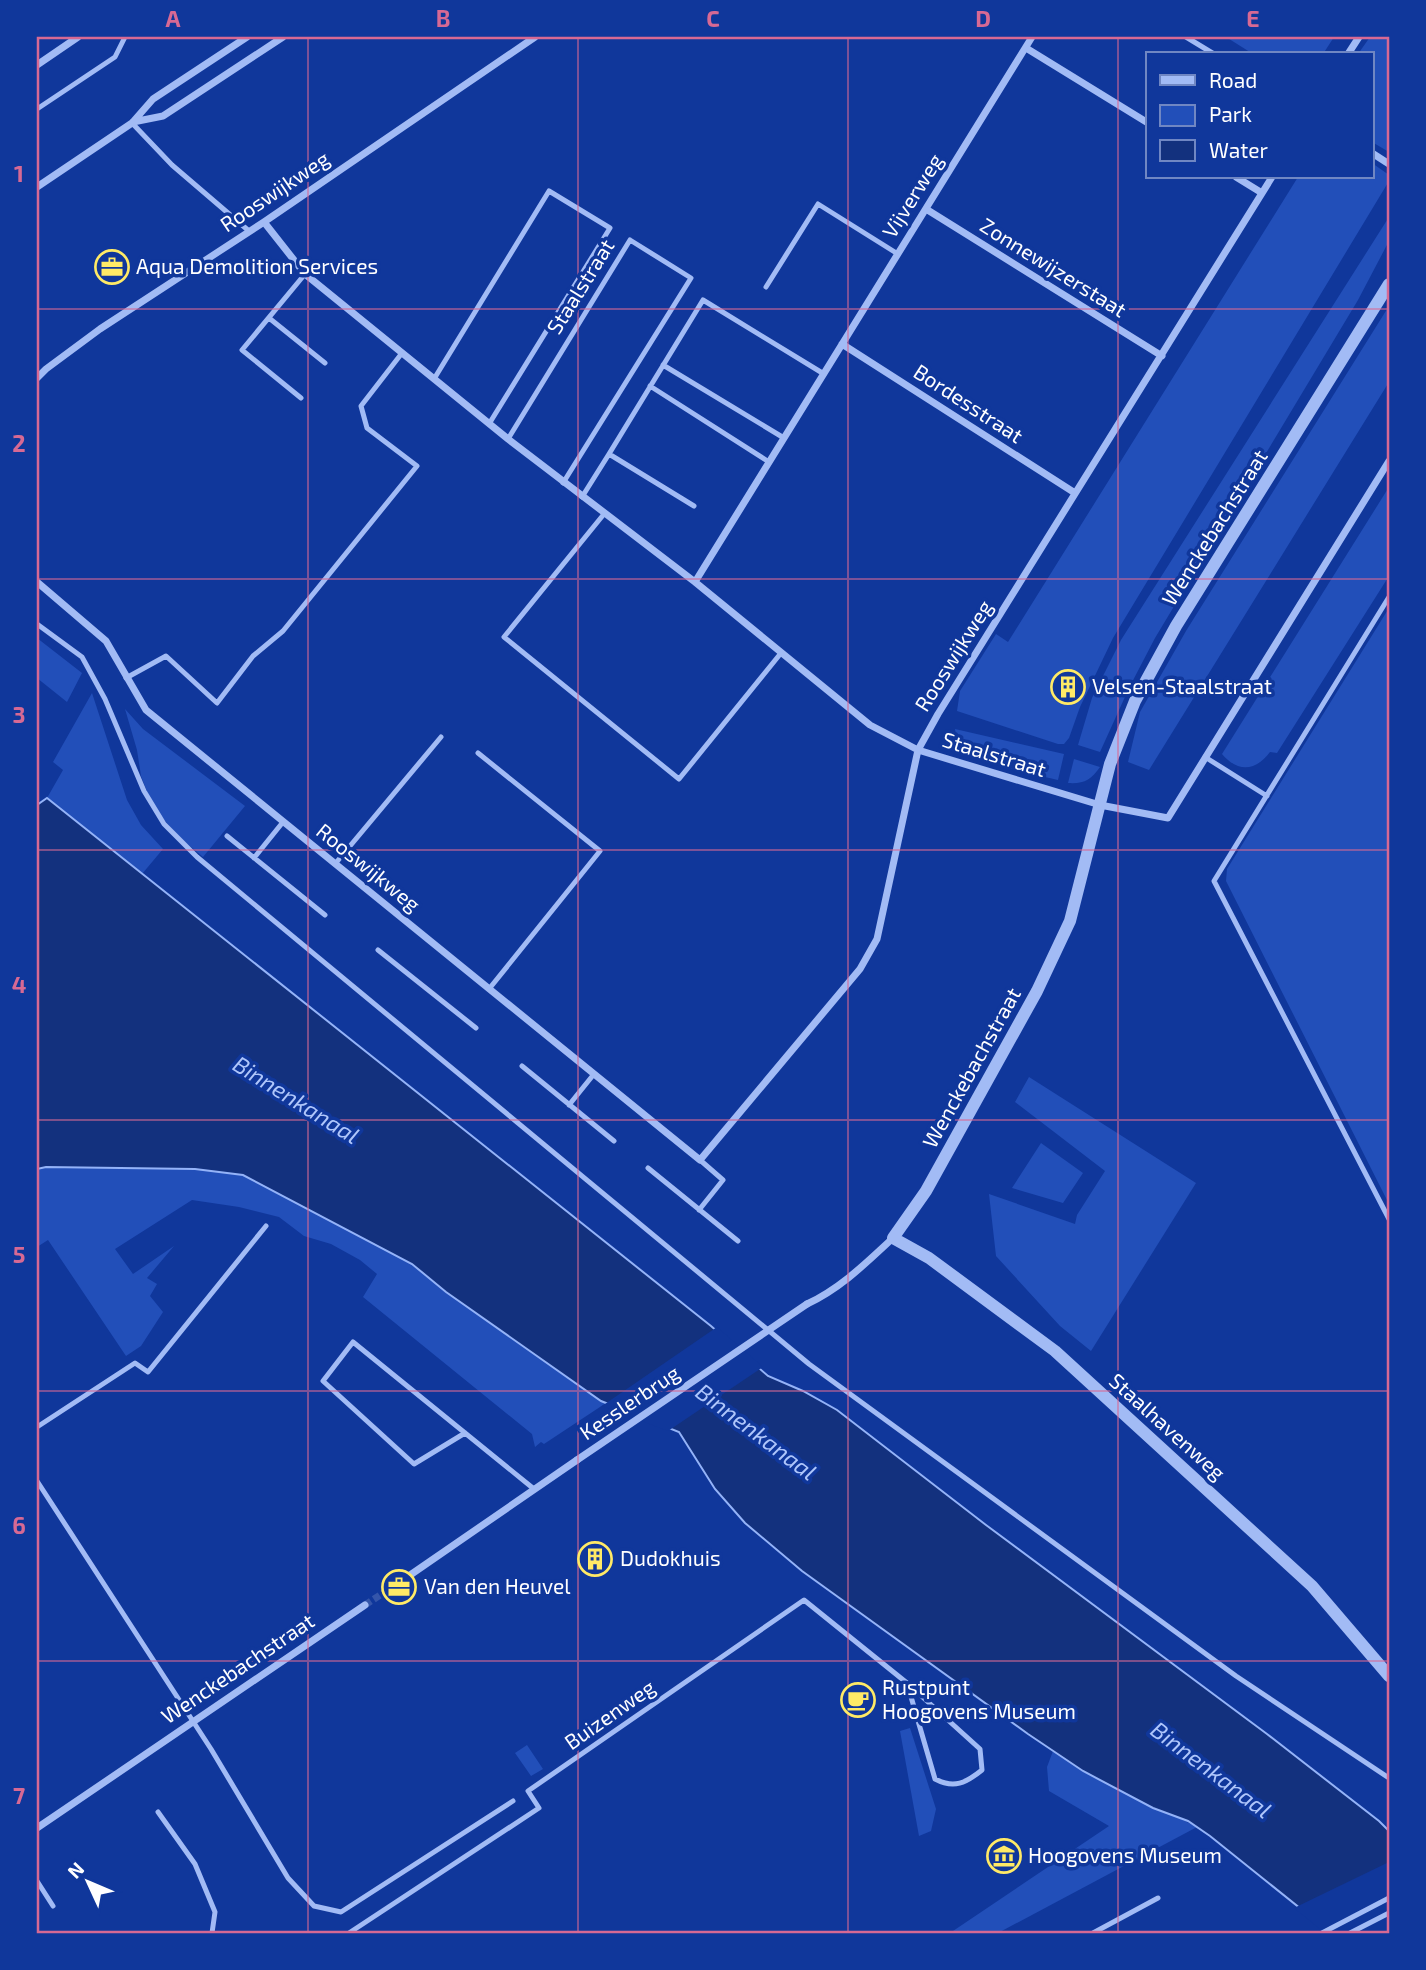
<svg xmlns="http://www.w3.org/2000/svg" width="1426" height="1970" font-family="'Exo 2',sans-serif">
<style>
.green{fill:#224fb9}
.water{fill:#13317e;stroke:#94b3f8;stroke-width:2}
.pier{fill:#10379b}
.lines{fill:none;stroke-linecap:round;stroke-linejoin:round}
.minor-tunnel{stroke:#3455aa;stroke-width:7;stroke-dasharray:7 3.5;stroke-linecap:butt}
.service{stroke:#a2bbf5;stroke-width:5}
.minor{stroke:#a2bbf5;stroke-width:7}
.tertiary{stroke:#a2bbf5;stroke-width:12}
.minor-bridge{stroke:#a2bbf5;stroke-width:7}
.grid{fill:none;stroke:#d76994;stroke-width:2;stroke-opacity:0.55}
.labels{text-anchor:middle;stroke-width:7;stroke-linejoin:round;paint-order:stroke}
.street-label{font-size:21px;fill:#fff;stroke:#10379b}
.poi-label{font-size:21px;fill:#fff;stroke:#10379b;text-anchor:start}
.water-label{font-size:23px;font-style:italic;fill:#afc6fb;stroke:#10379b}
.neatline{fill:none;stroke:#d76994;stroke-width:2.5}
.grid-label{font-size:23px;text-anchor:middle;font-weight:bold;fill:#d76994}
</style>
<rect width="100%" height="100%" fill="#10379b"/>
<path class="green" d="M1226,37H1334L1323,54H1253Z
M1370,37H1389V152L1372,142V54H1358Z
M1372,163L1389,175V181L1113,638L1080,707L1069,738L1064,744H1058L957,711L960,691L996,634L1008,642L1298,177H1372Z
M1389,217V241L1358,300L1155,638L1129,688L1100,752L1078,745L1092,698L1121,640Z
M1389,306V382L1149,770L1128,762L1140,712L1186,631Z
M1389,487V576L1277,753L1270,752C1256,771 1238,773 1222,754Z
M1389,608V1204L1226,881L1227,869Z
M37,638L82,673L67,702L37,678Z
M92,693L127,800L141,825L163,849L142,874L47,798L63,770L53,762Z
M125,709L143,729L245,806L203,857L179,837L153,807L141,776L137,750Z
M955,729L1064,754L1058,780C1039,775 966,761 958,746C955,742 956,734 955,729Z
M1074,759L1100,767C1091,780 1084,784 1068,783Z
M1029,1077L1196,1183L1091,1351L1060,1326L996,1256L989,1194L1075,1224L1077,1215L1105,1171L1015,1102Z
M1041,1143L1083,1173L1063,1203L1012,1188Z
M46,1167L195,1169L243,1175L412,1264L446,1292L606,1403L544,1444L541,1442L535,1447L532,1434L363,1297L377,1274L360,1260L331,1244L304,1236L279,1217L239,1207L192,1200L115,1249L133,1274L174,1246L147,1278L157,1284L150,1296L163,1312L141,1346L126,1356L48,1240L37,1247V1169Z
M910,1728L936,1809L931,1831L919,1836L900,1731Z
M527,1745L543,1769L531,1776L515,1753Z
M1053,1751L1083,1771L1197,1827L998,1933H950L1109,1826L1049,1791L1047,1767Z"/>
<path class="water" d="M47,798L711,1326L768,1376L803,1391L837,1410L986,1525L1267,1734L1379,1821L1389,1831V1933H1331L1210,1836L1188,1821L1153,1808L1083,1771L1028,1734L802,1571L745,1523L715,1489L679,1432L601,1401L446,1292L412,1264L243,1175L195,1169L46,1167L37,1169V805Z"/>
<path class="pier" d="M717,1327L763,1367L668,1431L602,1406Z
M1389,1862V1933H1325L1294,1908Z"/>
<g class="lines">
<path class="minor-tunnel" d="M365,1605L400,1582"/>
<path class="service" d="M1186,37L1214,54
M37,109L115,57L125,37
M132,123L172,165L249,231
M766,287L818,204L898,254
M269,318L325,363
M663,365L784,438
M434,379L549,191L610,228L489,424
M650,386L769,462
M301,398L242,350L305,274
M508,439L630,240L691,278L563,483
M609,454L703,300L824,374
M582,497L609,454L694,506
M604,514L504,637L679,779L781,653
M1389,597L1214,881L1389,1219
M37,624L82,657L105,699L144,791L164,824L197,857L809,1364L1236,1676L1389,1778
M126,678L166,656L217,703L253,656L283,631L417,466L367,428L361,406L402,353
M478,753L600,851L489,989
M1205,757L1267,796
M227,836L325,915
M254,858L283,822
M335,864L441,737
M378,950L476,1028
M522,1066L614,1141
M569,1105L594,1074
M648,1168L738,1241
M699,1210L723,1180L700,1160
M37,1427L135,1363L148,1372L266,1226
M465,1433L414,1464L323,1381L353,1342L534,1489
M37,1481L211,1749L288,1878L314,1906L341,1912L513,1801
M158,1812L195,1864L215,1912L212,1933
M37,1881L53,1906
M349,1933L539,1808L528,1791L804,1600L907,1683L980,1749L982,1770C966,1783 954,1789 935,1779L907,1683
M1093,1933L1158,1898
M1322,1933L1389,1898
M1350,1933L1389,1913"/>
<path class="minor" d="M1026,48L1148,123
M1348,54L1359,37
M37,65L78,37
M133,122L163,116L283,37
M1372,153L1389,164
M1236,177L1262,193
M37,187L132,123L153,99L247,37
M926,209L1162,356
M264,222L305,274L508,439L695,582L870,725L918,750L1100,805L1168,818L1389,461
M842,344L1075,493
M37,378L46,369L100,329L264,222L535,37
M37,582L106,641L146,710L700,1160L860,969L877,939L918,750L938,714L1272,177
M695,582L1032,37
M807,1304C841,1288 866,1263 893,1238
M400,1582L577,1460
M37,1828L365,1605"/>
<path class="tertiary" d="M1389,284L1176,626L1135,701L1110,764L1070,921L1037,991L926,1191L893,1238L929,1258L1055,1351L1312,1586L1389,1676"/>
<path class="minor-bridge" d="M577,1460L807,1304"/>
</g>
<path class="grid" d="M308,37V1933M578,37V1933M848,37V1933M1118,37V1933M37,309H1389M37,579H1389M37,850H1389M37,1120H1389M37,1391H1389M37,1661H1389"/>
<defs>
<g id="office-ring" transform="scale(1.75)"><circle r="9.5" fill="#10379b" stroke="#ffea66" stroke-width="1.5"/><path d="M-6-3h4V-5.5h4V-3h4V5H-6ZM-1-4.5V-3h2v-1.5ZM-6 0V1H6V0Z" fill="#ffea66"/></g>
<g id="building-ring" transform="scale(1.75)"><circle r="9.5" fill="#10379b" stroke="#ffea66" stroke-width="1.5"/><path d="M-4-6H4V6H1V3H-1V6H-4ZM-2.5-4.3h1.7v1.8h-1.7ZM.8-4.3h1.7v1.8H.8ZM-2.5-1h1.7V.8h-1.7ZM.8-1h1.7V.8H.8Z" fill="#ffea66"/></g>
<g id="cafe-ring" transform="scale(1.75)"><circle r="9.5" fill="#10379b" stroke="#ffea66" stroke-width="1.5"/><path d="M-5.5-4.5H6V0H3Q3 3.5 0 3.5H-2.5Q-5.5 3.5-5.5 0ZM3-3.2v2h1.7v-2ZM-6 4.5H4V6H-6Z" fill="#ffea66"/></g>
<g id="museum-ring" transform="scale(1.75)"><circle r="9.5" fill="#10379b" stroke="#ffea66" stroke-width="1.5"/><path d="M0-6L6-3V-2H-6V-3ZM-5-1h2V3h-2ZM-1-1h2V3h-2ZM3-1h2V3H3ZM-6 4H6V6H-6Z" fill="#ffea66"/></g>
</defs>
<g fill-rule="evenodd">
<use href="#office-ring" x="112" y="267"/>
<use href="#building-ring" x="1068" y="687"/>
<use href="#building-ring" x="595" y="1559"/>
<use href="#office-ring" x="399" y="1587"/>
<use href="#cafe-ring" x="858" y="1700"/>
<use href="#museum-ring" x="1004" y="1856"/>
</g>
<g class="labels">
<g class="street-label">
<text transform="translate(275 192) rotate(-34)" y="7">Rooswijkweg</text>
<text transform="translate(913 196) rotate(-58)" y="7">Vijverweg</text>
<text transform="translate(1053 268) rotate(32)" y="7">Zonnewijzerstaat</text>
<text transform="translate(581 287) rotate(-58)" y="7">Staalstraat</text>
<text transform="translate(968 404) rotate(33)" y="7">Bordesstraat</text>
<text transform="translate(1215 528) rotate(-58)" y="7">Wenckebachstraat</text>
<text transform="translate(954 656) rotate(-58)" y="7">Rooswijkweg</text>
<text transform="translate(994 755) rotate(17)" y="7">Staalstraat</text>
<text transform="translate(368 868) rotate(39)" y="7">Rooswijkweg</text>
<text transform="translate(972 1068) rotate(-61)" y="7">Wenckebachstraat</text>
<text transform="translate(630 1403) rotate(-34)" y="7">Kesslerbrug</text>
<text transform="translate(1167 1427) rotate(42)" y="7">Staalhavenweg</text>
<text transform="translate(238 1669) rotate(-34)" y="7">Wenckebachstraat</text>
<text transform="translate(610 1715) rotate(-35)" y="7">Buizenweg</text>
</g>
<g class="poi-label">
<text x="136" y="274">Aqua Demolition Services</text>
<text x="1092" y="694">Velsen-Staalstraat</text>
<text x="620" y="1566">Dudokhuis</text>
<text x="424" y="1594">Van den Heuvel</text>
<text x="882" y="1695">Rustpunt<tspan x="882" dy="24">Hoogovens Museum</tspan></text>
<text x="1028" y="1863">Hoogovens Museum</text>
</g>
<g class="water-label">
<text transform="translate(296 1100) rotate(32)" y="8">Binnenkanaal</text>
<text transform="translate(756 1432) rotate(37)" y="8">Binnenkanaal</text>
<text transform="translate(1211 1770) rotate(37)" y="8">Binnenkanaal</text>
</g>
</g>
<rect width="1426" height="1970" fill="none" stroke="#10379b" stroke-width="77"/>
<rect x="1146" y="52" width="228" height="126" fill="#10379b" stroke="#7087c3" stroke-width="2"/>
<rect x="1160" y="75" width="35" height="10" fill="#a2bbf5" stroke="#7087c3" stroke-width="2"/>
<text x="1209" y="88" font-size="21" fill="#ffffff">Road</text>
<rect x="1160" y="105" width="35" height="21" fill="#224fb9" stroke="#7087c3" stroke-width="2"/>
<text x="1209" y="122" font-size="21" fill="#ffffff">Park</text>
<rect x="1160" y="140" width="35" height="21" fill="#13317e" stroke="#7087c3" stroke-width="2"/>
<text x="1209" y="158" font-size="21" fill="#ffffff">Water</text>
<g transform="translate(88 1882) rotate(314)" stroke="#10379b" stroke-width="5" paint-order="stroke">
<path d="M0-5L12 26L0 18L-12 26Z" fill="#ffffff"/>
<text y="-10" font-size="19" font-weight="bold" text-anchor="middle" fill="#ffffff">N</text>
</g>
<rect x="38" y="38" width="1350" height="1894" class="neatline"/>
<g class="grid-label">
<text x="173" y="27">A</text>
<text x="443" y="27">B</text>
<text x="713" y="27">C</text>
<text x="983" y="27">D</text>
<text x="1253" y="27">E</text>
<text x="19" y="182">1</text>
<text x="19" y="452">2</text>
<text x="19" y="723">3</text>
<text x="19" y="993">4</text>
<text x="19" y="1263">5</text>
<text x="19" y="1534">6</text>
<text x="19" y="1804">7</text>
</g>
</svg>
